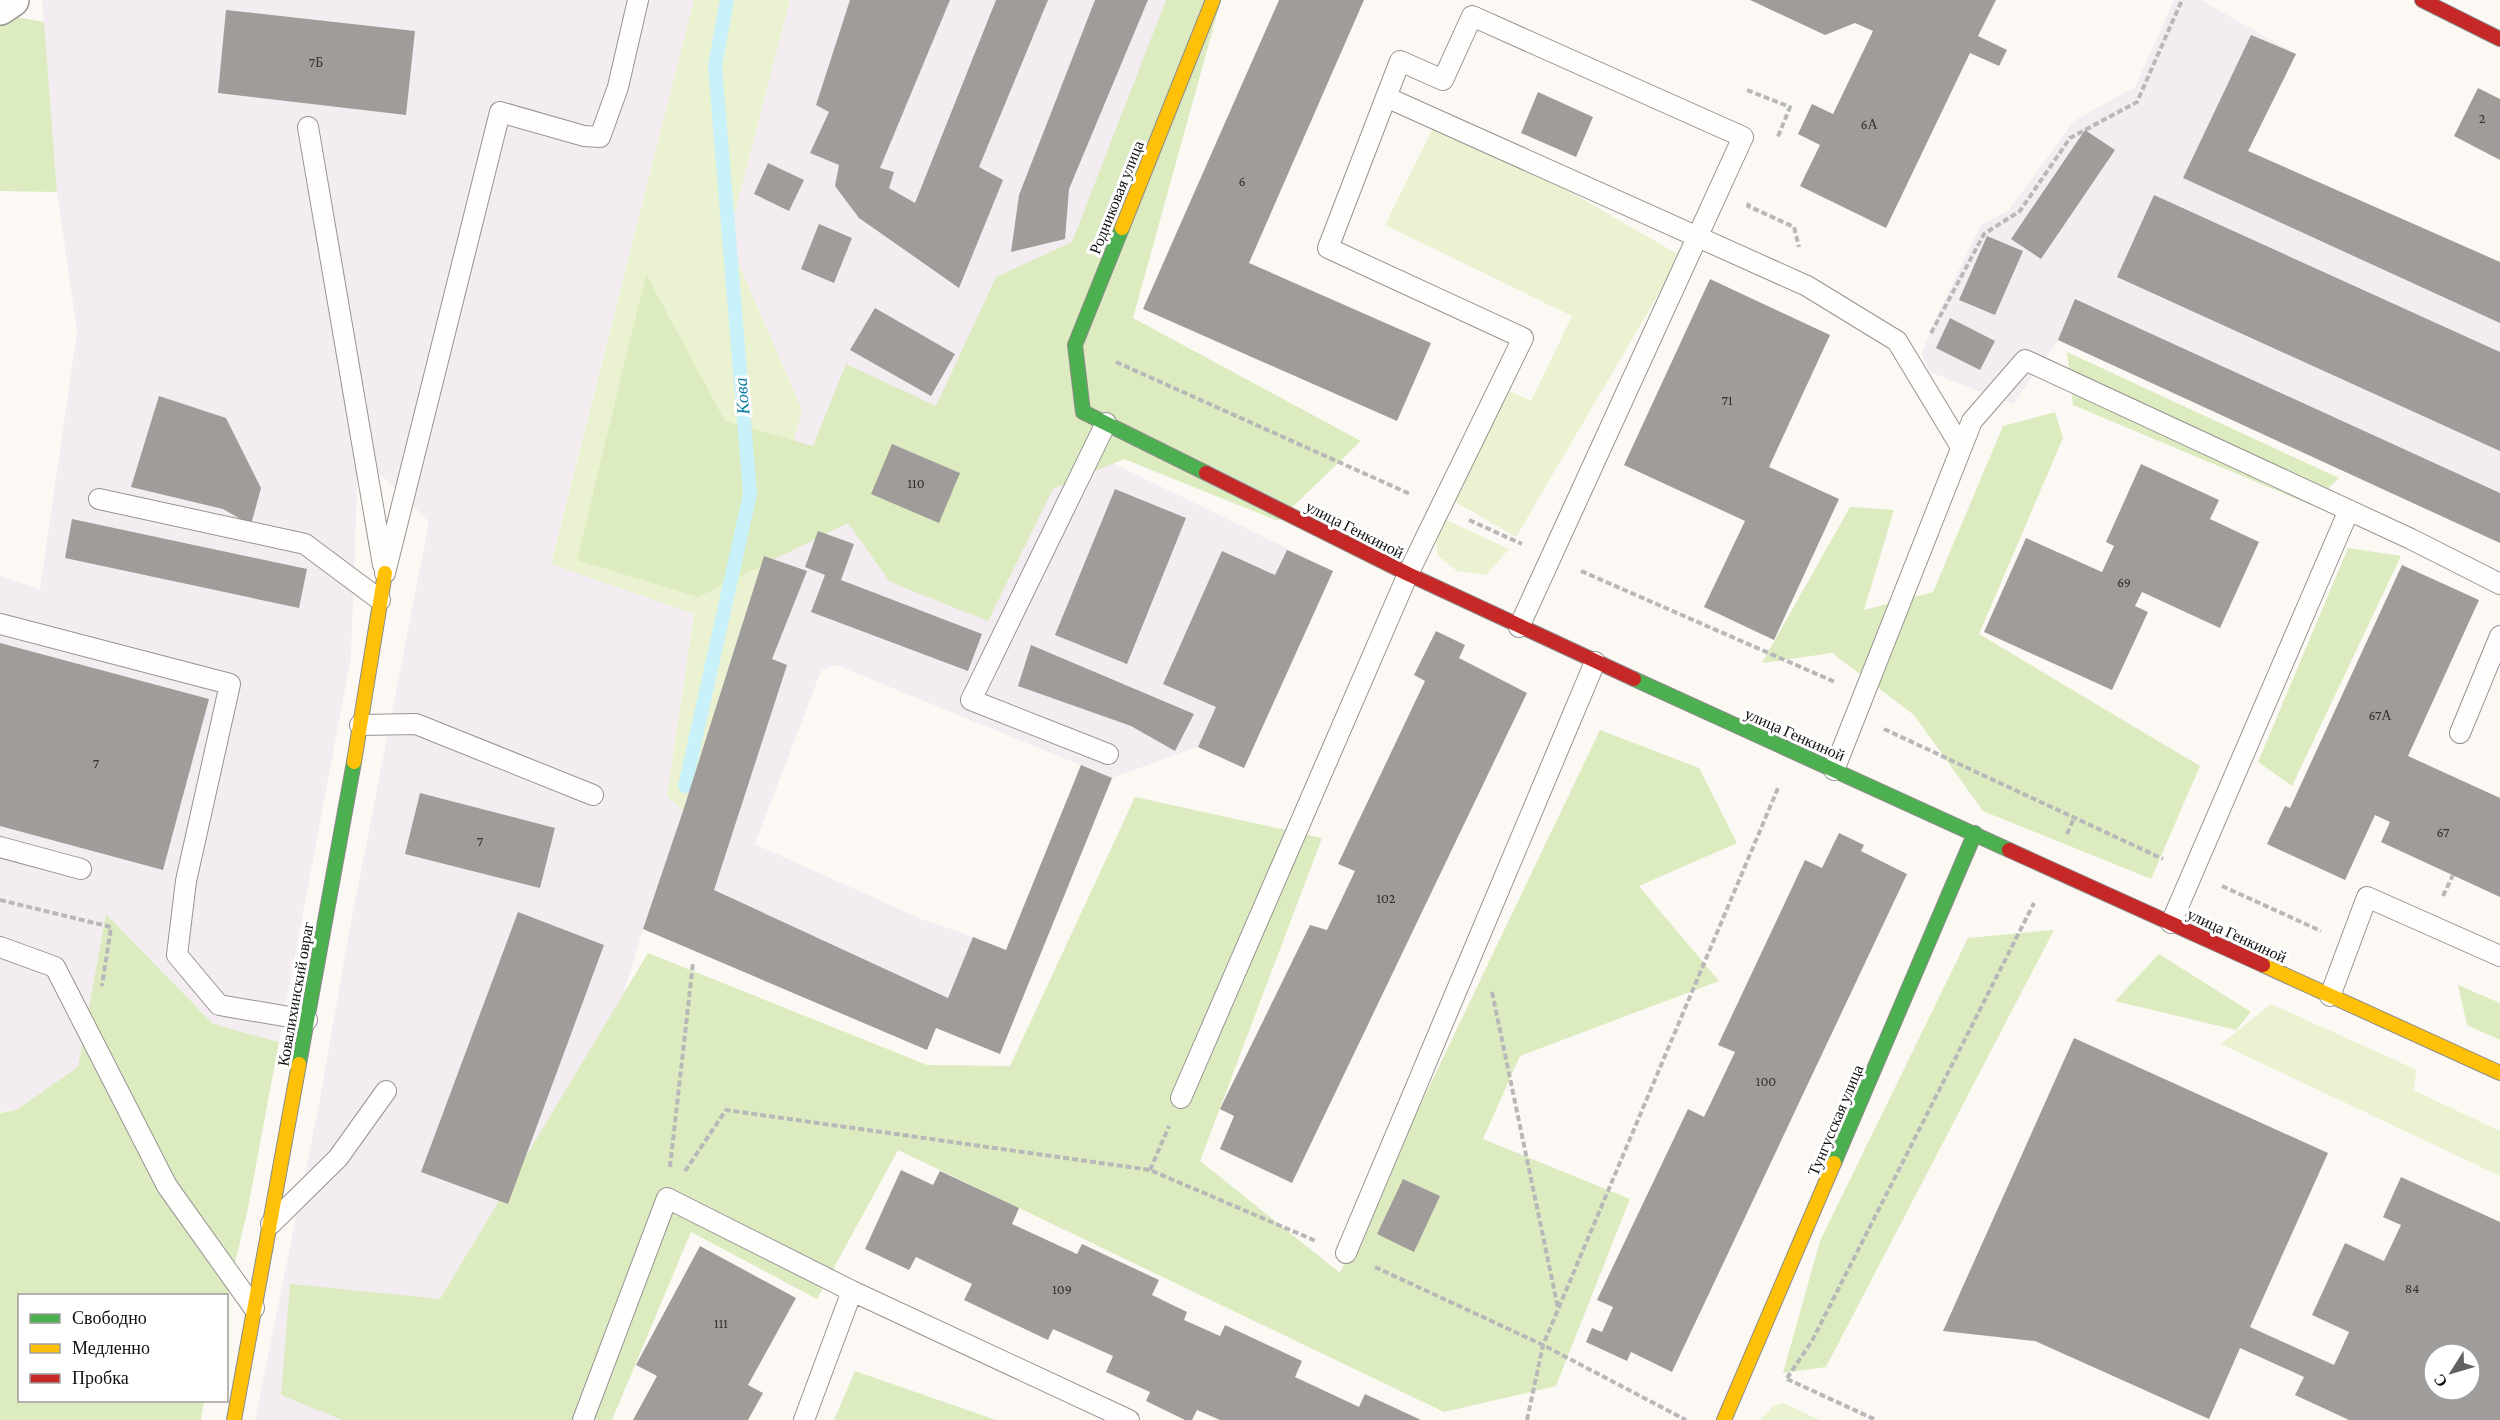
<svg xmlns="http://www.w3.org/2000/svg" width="2500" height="1420" font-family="'Crimson Pro',serif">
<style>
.industrial{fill:#f3edf1}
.green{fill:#ebf2d2}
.forest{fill:#ddebc0}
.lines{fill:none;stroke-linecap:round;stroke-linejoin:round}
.stream{stroke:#c8f1f9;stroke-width:14}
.building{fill:#a09c99;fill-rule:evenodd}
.lane-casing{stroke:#969492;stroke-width:22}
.street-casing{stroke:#969492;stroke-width:36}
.fast-casing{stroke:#8c8b89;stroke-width:16}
.slow-casing{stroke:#8c8b89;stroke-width:16}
.jam-casing{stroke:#8c8b89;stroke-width:16}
.path{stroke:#b9b8b8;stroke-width:4;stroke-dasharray:6 3;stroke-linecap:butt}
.lane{stroke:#fffefd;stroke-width:20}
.street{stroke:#fffefd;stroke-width:33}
.fast{stroke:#4caf50;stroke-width:14}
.slow{stroke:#ffc107;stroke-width:14}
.jam{stroke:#c62828;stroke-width:14}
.labels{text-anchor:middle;stroke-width:6;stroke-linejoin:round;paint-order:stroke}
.number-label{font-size:14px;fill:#333232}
.street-label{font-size:16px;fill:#0f0f0f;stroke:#fff}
.water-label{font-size:18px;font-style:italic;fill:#0d7ea4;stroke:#fff}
</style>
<rect width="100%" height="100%" fill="#fcf9f4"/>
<path class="industrial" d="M42,0H694L551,563L694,613L667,796L802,410L728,239L790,0H1189L1060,437L1333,571L1244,768L1197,747L1112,778L836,665L821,671L755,844L919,918L973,937L927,1050L643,929L497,1420H255L320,1099L348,938L429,522L377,471L358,464L351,657L279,1042L213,1024L106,914L78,1068L16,1110L0,1112V576L40,589L77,332L57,192Z
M2174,0H2201L2296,54L2248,151L2500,262V543L2058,340L2013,404L1929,372L1922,353L1939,311L1981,225L2008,211L2074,121L2135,87Z"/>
<path class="green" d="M694,0H790L728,239L802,410L764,556L683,811L667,796L694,614L551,564Z
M1439,116L1681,256L1516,537L1447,497L1497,385L1531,401L1572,316L1385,225Z
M1440,517L1509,549L1486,575L1457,571L1438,556L1435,533Z
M2271,1004L2417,1070L2413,1090L2500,1131V1176L2221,1044Z
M1783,1403L1820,1420H1760L1774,1405Z"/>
<path class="forest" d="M1166,0H1221L1133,318L1361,441L1278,521L1124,459L1053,489L988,621L890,582L848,523L698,597L577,560L646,274L725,421L813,446L846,364L936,406L996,277L1072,242Z
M0,14L44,22L57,192L0,191Z
M2067,352L2339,478L2311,505L2073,405Z
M2055,412L2063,438L1979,634L2200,766L2151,879L1983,811L1914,715L1832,653L1762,663L1850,507L1894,510L1864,610L1933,592L2003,426Z
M2348,548L2401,556L2292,786L2258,762Z
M1600,730L1699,768L1737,843L1639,886L1719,981L1520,1056L1483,1139L1630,1199L1556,1386L1444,1412L898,1150L817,1299L691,1232L612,1420H342L281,1395L290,1284L440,1299L648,953L927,1065L1010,1066L1135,797L1322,838L1200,1161L1340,1273Z
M106,914L213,1024L279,1042L248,1208L227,1297L20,1296V1400L204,1401L201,1420H0V1113L16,1110L78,1067Z
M2054,930L1826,1367L1783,1373L1820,1241L1968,938Z
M2159,954L2251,1012L2236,1030L2115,1001Z
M2458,985L2500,1003V1040L2467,1025Z
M855,1371L996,1420H834Z"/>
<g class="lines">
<path class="stream" d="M685,786L750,494L715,66L727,0"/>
</g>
<path class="building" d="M850,0H950L880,168L894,172L889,188L915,203L996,0H1048L979,167L1003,180L959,288L859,218L835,186L839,165L810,153L829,112L816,105Z
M1095,0H1148L1069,189L1065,239L1011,252L1019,195Z
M1279,0H1364L1249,263L1431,343L1397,421L1143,309Z
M1750,0H1996L1978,36L2007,50L1999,66L1970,53L1886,228L1800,186L1820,145L1798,134L1812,104L1833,114L1873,31L1855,23L1825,35Z
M226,10L415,31L406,115L218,93Z
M2251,35L2296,54L2248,151L2500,262V323L2183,178Z
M2478,88L2500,99V160L2454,136Z
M1538,92L1593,117L1576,157L1521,133Z
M2085,130L2115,150L2041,259L2011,239Z
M768,163L804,180L789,211L754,194Z
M2154,195L2500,352V451L2117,277Z
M819,224L852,238L834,283L801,269Z
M1987,236L2023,251L1995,315L1959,300Z
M1710,279L1830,335L1769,467L1839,499L1774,640L1704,607L1745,521L1624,465Z
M2075,299L2500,493V543L2058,340Z
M875,308L955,354L931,396L850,350Z
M1950,318L1995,341L1980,370L1936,348Z
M159,396L226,418L261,488L251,525L223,509L131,487Z
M892,444L960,473L939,523L871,494Z
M2141,464L2219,500L2210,519L2259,542L2220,628L2142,592L2135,606L2148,612L2112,690L1984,632L2026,538L2102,572L2114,546L2106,542Z
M1115,489L1186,518L1127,664L1055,635Z
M72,519L307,569L299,608L65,558Z
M818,531L854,544L841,580L982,634L968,671L811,612L825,575L805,567Z
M1287,550L1333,571L1244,768L1198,747L1216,707L1163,684L1222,551L1275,575Z
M764,556L807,571L772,659L787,665L714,890L948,998L973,937L1006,950L1081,765L1112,778L1000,1054L936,1028L927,1050L643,929L683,811Z
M2402,565L2479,600L2408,756L2500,798V897L2381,842L2390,822L2375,815L2345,880L2267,844L2285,806L2290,808Z
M1436,631L1465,645L1459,658L1527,693L1292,1183L1220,1149L1234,1116L1220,1109L1310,925L1327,930L1355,871L1338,864L1425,681L1414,675Z
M0,643L209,699L163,870L0,826Z
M1031,645L1194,714L1175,751L1131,726L1018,686Z
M420,793L555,828L540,888L405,854Z
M1839,833L1864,845L1861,851L1907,874L1672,1372L1631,1352L1627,1361L1586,1342L1592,1328L1602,1332L1613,1307L1597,1300L1688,1109L1704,1117L1735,1052L1718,1045L1805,860L1822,868Z
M518,912L604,945L508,1204L421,1172Z
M2074,1038L2328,1153L2250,1327L2334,1365L2349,1332L2312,1315L2345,1243L2384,1261L2401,1225L2383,1217L2401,1177L2500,1222V1420H2349L2295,1395L2304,1377L2240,1348L2209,1419L2035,1341L1943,1331ZM2434,1354H2470V1390H2434Z
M901,1170L933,1185L940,1171L1019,1208L1012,1224L1077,1254L1082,1244L1159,1280L1152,1295L1187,1312L1184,1320L1220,1336L1225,1325L1302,1361L1295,1377L1359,1407L1365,1394L1421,1420H1220L1197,1410L1192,1420H1185L1146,1401L1150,1392L1106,1372L1113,1356L1053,1329L1048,1340L964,1300L972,1284L916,1257L909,1270L865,1249Z
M1403,1179L1440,1196L1414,1252L1377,1234Z
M700,1246L796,1298L748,1385L763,1393L748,1420H633L657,1376L636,1365Z"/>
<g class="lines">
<g class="lane-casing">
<path id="lane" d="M1386,97L1807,286L1897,341L1961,447
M308,127L383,565
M1106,423L971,700L1108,754
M99,499L305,544L380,600
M385,573L500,112L584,136L600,137L618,87L638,0
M0,624L230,684L186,881L177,955L219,1005L307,1020
M360,725L416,724L593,795
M2460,733L2500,636
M1834,770L1972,421L2025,360L2411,539L2500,584
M0,847L81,869
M2171,923L2349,510
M0,947L55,967L167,1186L254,1308
M2330,996L2367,897L2500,956
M1181,1098L1408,574L1523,338L1328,248L1400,61L1443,80L1472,16L1743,137L1519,627
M271,1224L338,1158L386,1091
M1346,1253L1595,662
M583,1420L667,1198L852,1291
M804,1420L852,1291L1129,1420"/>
</g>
<g class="street-casing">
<path id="street" d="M0,8L12,0"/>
</g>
<g class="fast-casing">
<path id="fast" d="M1122,228L1075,345L1083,412L1206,473
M1634,679L2009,850
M299,1064L354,762
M1834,1163L1975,833"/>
</g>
<g class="slow-casing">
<path id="slow" d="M1122,228L1213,0
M354,762L385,573
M2263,965L2500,1073
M234,1420L299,1064
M1724,1420L1834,1163"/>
</g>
<g class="jam-casing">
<path id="jam" d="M2422,0L2500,39
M1206,473L1408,574L1634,679
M2009,850L2263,965"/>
</g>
<path class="path" d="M1747,90L1790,107L1777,139
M1749,203L1748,206L1794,227L1799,247
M1931,333L1984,234L2020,211L2070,138L2137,102L2182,0
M1116,362L1410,494
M1469,520L1522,544
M1581,571L1835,682
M1884,729L2163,859
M2067,834L2074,818
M2222,886L2321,931
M2443,896L2453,875
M0,900L111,927L102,986
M1492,992L1558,1308
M670,1167L693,963
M1150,1170L1169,1126
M685,1171L726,1110L1150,1170L1316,1241
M1375,1267L1543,1345L1686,1420
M1787,1378L1812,1341L2034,903
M1787,1379L1876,1420
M1527,1420L1543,1345L1778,788"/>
<use href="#lane" class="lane"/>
<use href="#street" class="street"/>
<use href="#fast" class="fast"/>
<use href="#slow" class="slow"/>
<use href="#jam" class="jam"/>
</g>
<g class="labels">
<g class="number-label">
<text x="316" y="67">7Б</text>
<text x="2482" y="123">2</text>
<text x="1869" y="129">6А</text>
<text x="1242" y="186">6</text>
<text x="1727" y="405">71</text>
<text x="916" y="488">110</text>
<text x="2124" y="587">69</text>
<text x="2380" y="720">67А</text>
<text x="96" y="768">7</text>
<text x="2443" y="837">67</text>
<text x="480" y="846">7</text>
<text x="1386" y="903">102</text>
<text x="1766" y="1086">100</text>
<text x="2412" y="1293">84</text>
<text x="1062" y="1294">109</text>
<text x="721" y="1328">111</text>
</g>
<g class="street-label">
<text transform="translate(1116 197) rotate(-68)" y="6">Родниковая улица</text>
<text transform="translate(1355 529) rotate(27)" y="6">улица Генкиной</text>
<text transform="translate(1795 734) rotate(24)" y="6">улица Генкиной</text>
<text transform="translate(2237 935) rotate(25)" y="6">улица Генкиной</text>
<text transform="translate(295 994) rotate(-80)" y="6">Ковалихинский овраг</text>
<text transform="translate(1835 1120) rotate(-67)" y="6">Тунгусская улица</text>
</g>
<g class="water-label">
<text transform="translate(742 396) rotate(-95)" y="6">Кова</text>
</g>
</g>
<rect x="18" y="1294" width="210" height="108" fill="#ffffff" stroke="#9f9f9f" stroke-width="1.5"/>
<rect x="30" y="1314" width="30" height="9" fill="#4caf50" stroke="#9f9f9f" stroke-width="1.5"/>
<text x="72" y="1324" font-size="18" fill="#0f0f0f">Свободно</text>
<rect x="30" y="1344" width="30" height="9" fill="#ffc107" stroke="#9f9f9f" stroke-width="1.5"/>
<text x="72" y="1354" font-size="18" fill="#0f0f0f">Медленно</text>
<rect x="30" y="1374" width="30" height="9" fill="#c62828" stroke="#9f9f9f" stroke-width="1.5"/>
<text x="72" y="1384" font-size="18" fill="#0f0f0f">Пробка</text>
<g transform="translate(2452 1372) rotate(233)"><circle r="28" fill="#ffffff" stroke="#9f9f9f" stroke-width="1.5"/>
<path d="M0-4.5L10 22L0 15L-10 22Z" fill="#62615f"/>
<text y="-9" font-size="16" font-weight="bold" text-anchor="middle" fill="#0f0f0f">С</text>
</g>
</svg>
